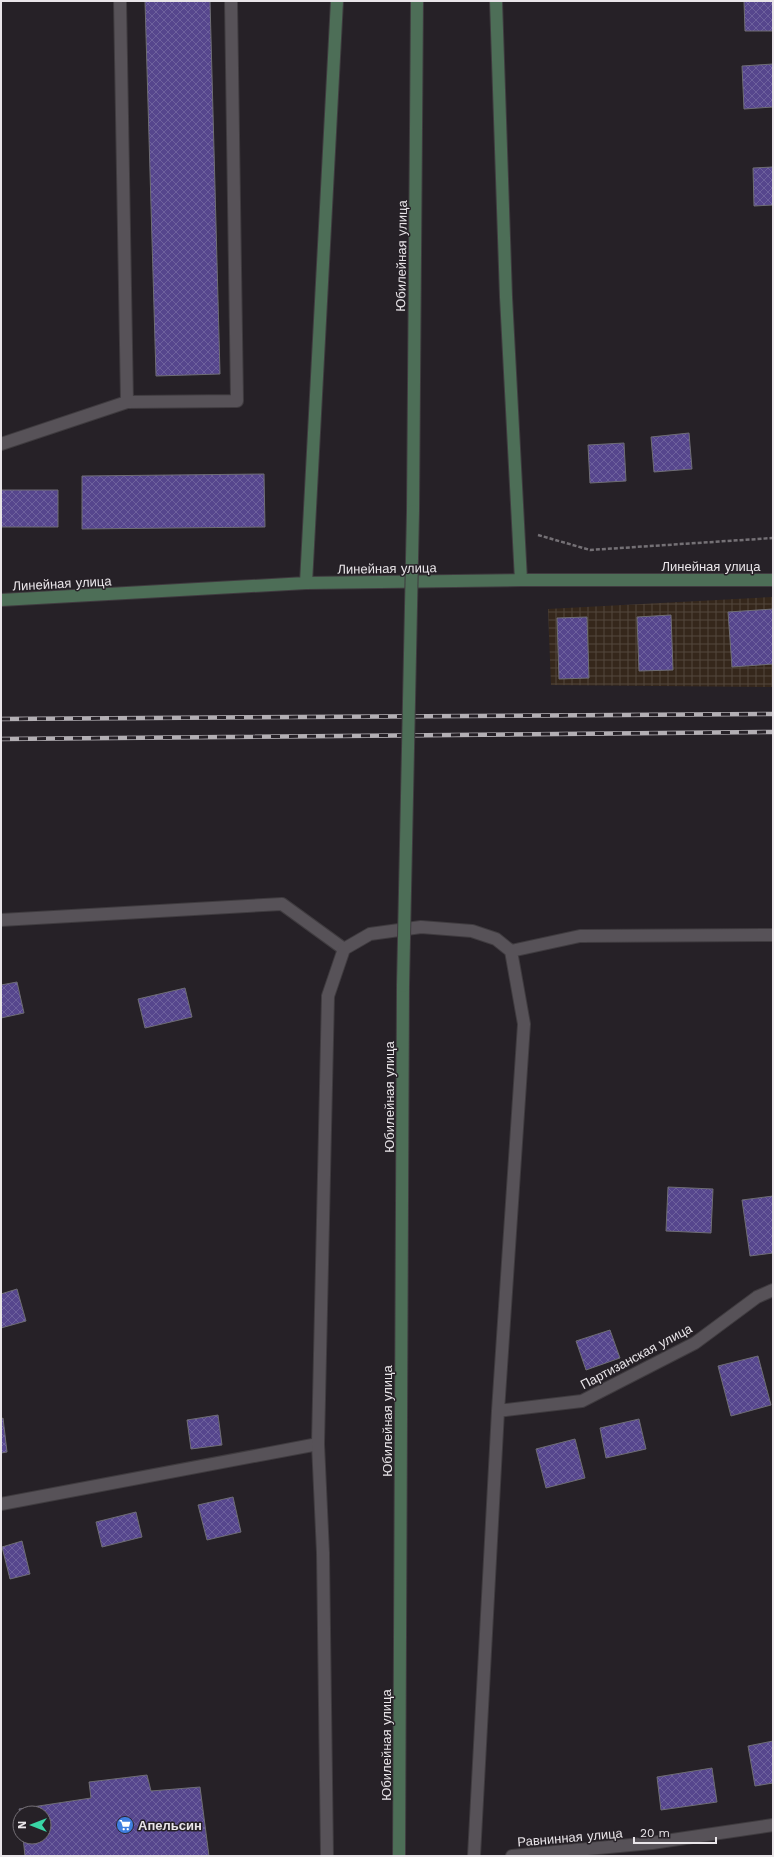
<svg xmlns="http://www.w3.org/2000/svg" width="774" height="1857" font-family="'Work Sans',sans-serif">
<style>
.industrial{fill:url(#industrial-grid)}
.building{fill:url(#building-cross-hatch);stroke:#6e6d74}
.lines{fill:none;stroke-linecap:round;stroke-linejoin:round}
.service-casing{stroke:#3f3b3f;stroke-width:14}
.minor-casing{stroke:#3f3b3f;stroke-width:14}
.secondary-casing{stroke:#3f3b3f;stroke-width:14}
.path{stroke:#747075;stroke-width:2.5;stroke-dasharray:4 2;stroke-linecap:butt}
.service{stroke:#575258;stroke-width:12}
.minor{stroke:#575258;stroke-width:12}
.secondary{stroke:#4d6e57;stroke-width:12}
.rail-casing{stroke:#b3afb4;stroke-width:4.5}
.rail{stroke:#262127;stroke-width:3;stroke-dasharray:9;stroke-linecap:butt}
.secondary-bridge-casing{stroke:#3f3b3f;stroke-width:14;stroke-linecap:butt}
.secondary-bridge{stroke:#4d6e57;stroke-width:12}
.labels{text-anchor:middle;stroke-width:3;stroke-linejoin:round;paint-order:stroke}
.street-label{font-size:13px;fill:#e9e5e9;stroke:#262127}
.poi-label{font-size:13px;font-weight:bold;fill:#e9e5e9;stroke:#262127;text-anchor:start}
</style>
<defs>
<pattern id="industrial-grid" width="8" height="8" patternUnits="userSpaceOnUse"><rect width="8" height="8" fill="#35271b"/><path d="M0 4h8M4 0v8" fill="none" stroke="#52463c"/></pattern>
<pattern id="building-cross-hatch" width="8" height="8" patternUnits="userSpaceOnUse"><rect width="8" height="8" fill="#56468d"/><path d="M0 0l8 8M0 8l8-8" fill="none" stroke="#6e619d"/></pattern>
</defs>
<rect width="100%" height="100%" fill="#262127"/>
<path class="industrial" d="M773,597V687L551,685L548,609Z"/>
<path class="building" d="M145,1H210L220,374L156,376Z
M744,1H773V31H745Z
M773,64V107L744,109L742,66Z
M773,167V205L754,206L753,168Z
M689,433L692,469L654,472L651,437Z
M624,443L626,481L590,483L588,445Z
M264,474L265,527L82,529V476Z
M1,490H58V527H1Z
M773,609V664L732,667L728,612Z
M671,615L673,670L639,671L637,617Z
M587,617L589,678L559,679L557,618Z
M17,982L24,1013L1,1018V985Z
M185,988L192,1017L145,1028L138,999Z
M668,1187L713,1189L711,1233L666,1231Z
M773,1196V1253L750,1256L742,1200Z
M17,1289L26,1321L1,1328V1294Z
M610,1330L620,1358L586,1370L576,1341Z
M758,1356L771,1405L731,1416L718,1366Z
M218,1415L222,1445L191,1449L187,1420Z
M3,1418L7,1452L1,1453V1419Z
M639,1419L646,1449L606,1458L600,1428Z
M575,1439L585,1478L546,1488L536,1449Z
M233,1497L241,1532L207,1540L198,1505Z
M136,1512L142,1537L102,1547L96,1522Z
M22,1541L30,1574L10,1579L2,1547Z
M773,1741V1783L755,1786L748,1746Z
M712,1768L717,1802L661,1810L657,1777Z
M147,1775L151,1791L200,1787L209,1856H25L23,1837H44V1813H20L19,1809L91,1798L89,1782Z"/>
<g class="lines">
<g class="service-casing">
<path id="service" d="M120,1L127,402L237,401L231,1
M1,444L127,402
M1,920L282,904L344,949
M1,1504L318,1444"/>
</g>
<g class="minor-casing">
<path id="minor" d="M511,951L580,936L773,935
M498,1411L582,1401L695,1343L757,1297L773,1290
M327,1856L323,1553L318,1444L328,996L344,949L370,934L421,927L472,931L496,939L511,951L524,1024L498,1411L474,1856
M512,1856L652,1843L773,1825"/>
</g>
<g class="secondary-casing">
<path id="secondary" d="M496,1L506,297L521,580
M413,511L417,1
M306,583L337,1
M1,600L306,583L521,580H773
M399,1856L403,986"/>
</g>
<path class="path" d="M538,535L590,550L773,538"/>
<use href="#service" class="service"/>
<use href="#minor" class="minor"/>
<use href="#secondary" class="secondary"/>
<g class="rail-casing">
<path id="rail" d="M1,719L773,714
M1,739L773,732"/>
</g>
<use href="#rail" class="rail"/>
<g class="secondary-bridge-casing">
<path id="secondary-bridge" d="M403,986L413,511"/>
</g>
<use href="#secondary-bridge" class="secondary-bridge"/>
</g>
<defs>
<g id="supermarket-disc" transform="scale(0.9)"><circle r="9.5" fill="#3f7fe0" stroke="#262127"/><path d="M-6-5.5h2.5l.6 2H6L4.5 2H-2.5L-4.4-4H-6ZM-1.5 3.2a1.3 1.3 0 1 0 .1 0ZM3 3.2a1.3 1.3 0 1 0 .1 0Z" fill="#fff"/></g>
</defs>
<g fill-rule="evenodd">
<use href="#supermarket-disc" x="125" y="1825"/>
</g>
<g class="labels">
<g class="street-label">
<text transform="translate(401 256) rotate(-89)" y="5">Юбилейная улица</text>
<text x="711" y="571">Линейная улица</text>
<text transform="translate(387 568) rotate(-1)" y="5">Линейная улица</text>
<text transform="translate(62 583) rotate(-3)" y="5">Линейная улица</text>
<text transform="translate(389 1097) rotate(-90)" y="5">Юбилейная улица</text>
<text transform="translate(636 1356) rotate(-28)" y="5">Партизанская улица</text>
<text transform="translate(387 1421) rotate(-90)" y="5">Юбилейная улица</text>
<text transform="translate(386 1745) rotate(-90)" y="5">Юбилейная улица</text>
<text transform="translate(570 1837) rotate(-5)" y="5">Равнинная улица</text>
</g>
<g class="poi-label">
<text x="138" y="1830">Апельсин</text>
</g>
</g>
<rect width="774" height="1857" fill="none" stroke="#e9e5e9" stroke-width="4"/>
<g transform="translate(32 1825) rotate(270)"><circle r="19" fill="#262127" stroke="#746f75"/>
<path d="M0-3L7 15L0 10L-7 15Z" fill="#39d4a5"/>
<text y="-6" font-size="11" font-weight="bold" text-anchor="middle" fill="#e9e5e9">N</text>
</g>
<path d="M634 1837v6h82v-6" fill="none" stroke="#e9e5e9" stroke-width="2"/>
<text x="640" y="1837" font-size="12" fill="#e9e5e9" stroke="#262127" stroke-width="3" paint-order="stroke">20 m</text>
</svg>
